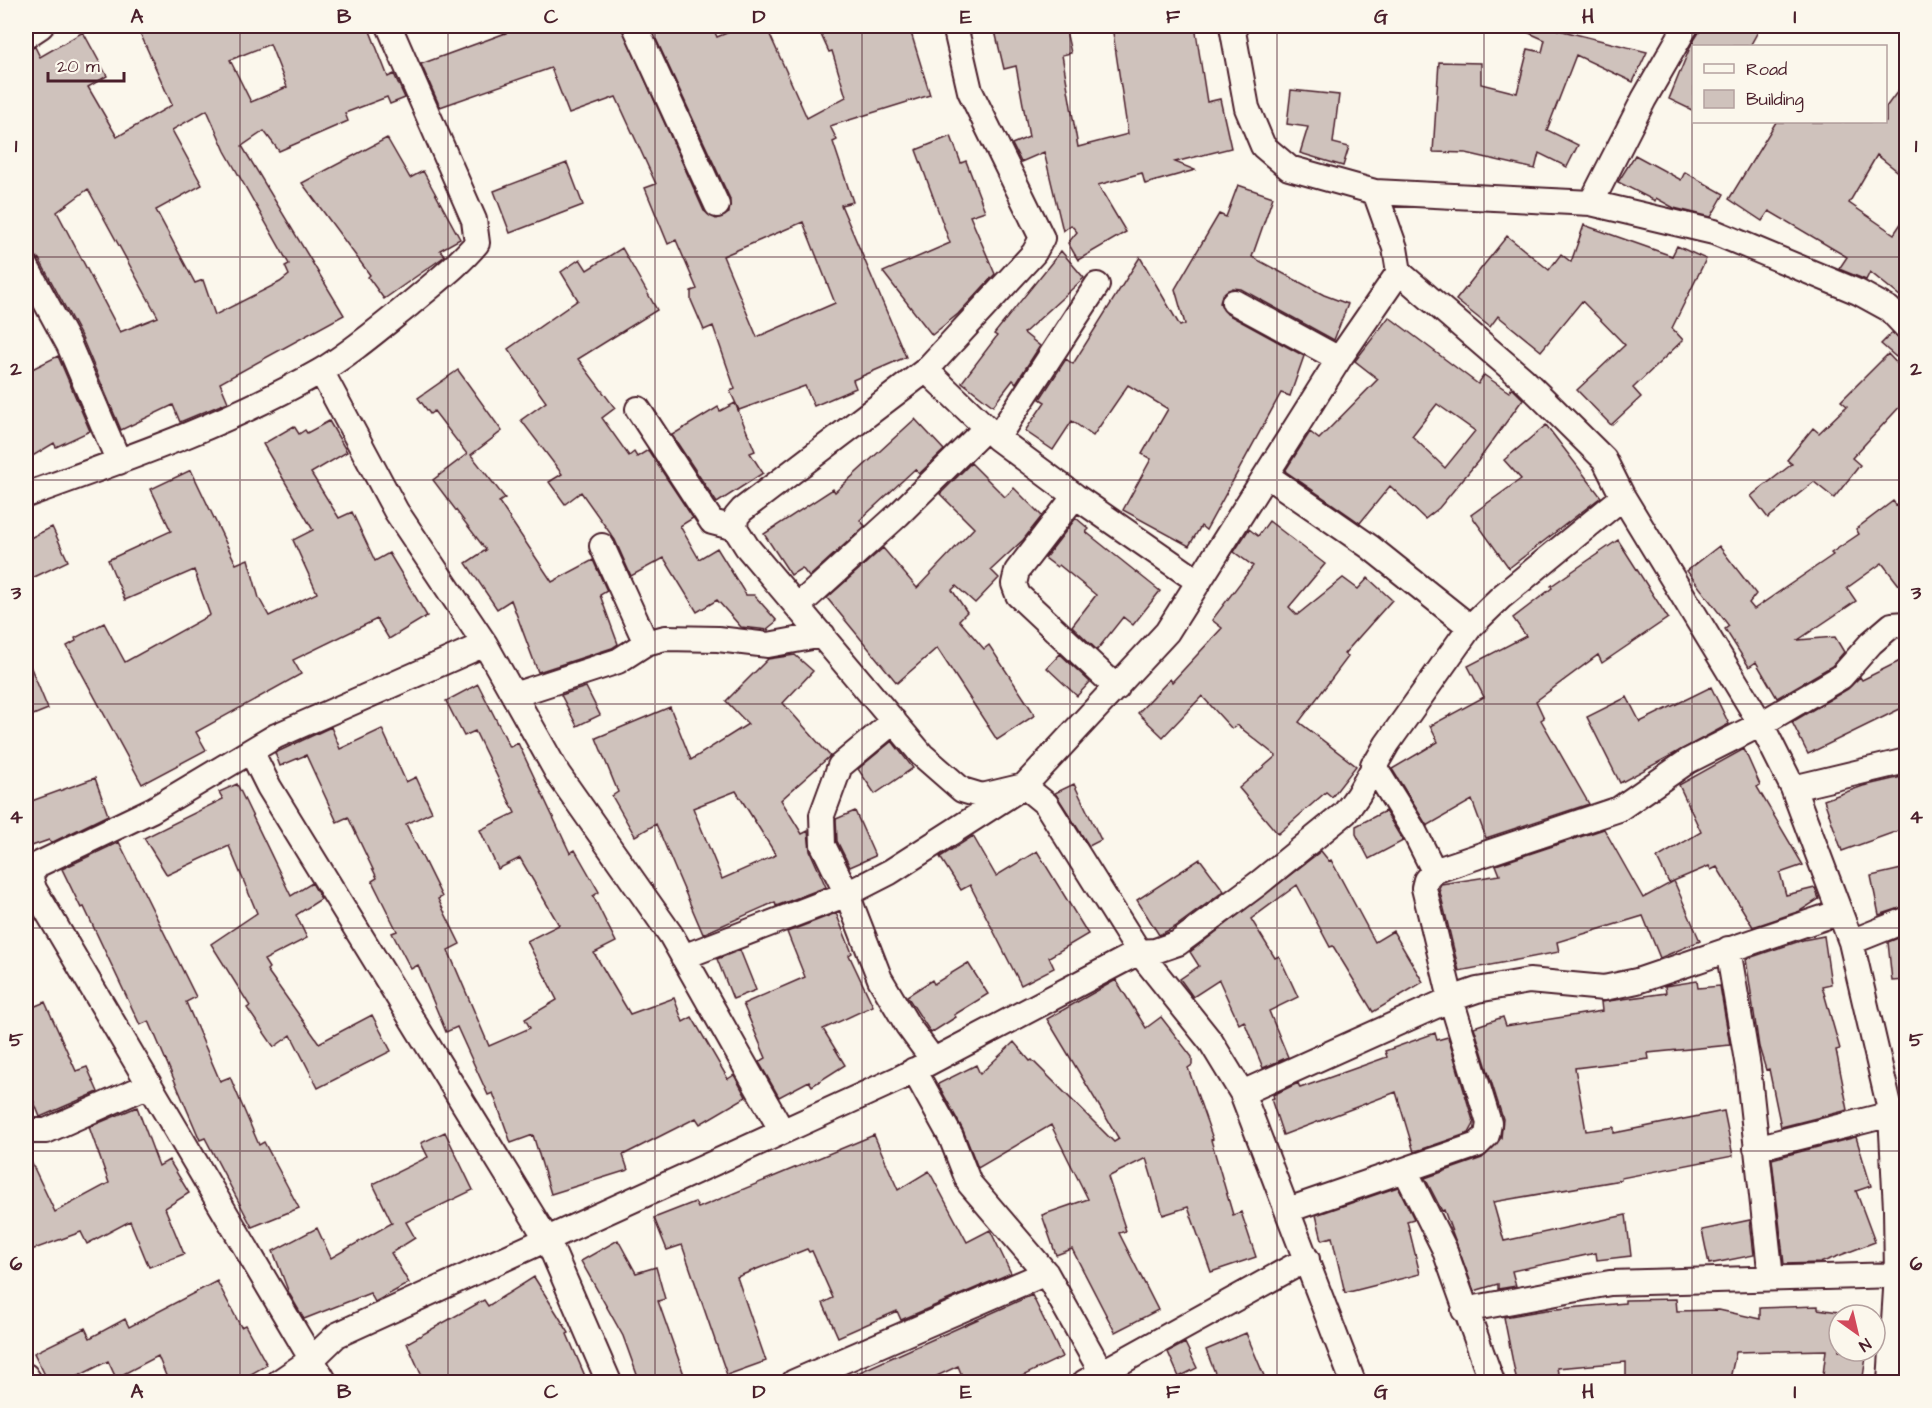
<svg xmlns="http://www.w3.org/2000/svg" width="1932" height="1408" font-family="'Architects Daughter',sans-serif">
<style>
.building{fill:#cfc2bc;stroke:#4a1f2b;stroke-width:1.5;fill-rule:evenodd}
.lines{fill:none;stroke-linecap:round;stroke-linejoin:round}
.minor-casing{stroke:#4a1f2b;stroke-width:28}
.minor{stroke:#fbf7ec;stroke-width:24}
.grid{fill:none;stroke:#4a1f2b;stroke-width:1.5;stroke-opacity:0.55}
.neatline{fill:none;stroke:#4a1f2b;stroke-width:2}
.grid-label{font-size:20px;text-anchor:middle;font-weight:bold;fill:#4a1f2b}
</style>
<rect width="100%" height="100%" fill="#fbf7ec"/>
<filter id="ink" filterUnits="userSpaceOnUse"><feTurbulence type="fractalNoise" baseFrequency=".0167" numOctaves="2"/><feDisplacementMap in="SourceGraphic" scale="12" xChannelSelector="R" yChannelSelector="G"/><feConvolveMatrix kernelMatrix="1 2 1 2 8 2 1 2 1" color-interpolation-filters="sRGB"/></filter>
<g filter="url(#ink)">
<path class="building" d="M137,26H368L388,77L394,74L405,98L390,104L387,97L345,113L348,121L279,151L264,131L242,146L344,315L220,383L228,402L180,422L173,405L121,430L82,338L39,259L33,254L26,252V50L35,47L40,57L83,32L107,76L88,87L117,137L172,105ZM270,44L287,87L251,102L230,60ZM207,110L225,151L289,264L285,266L289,275L280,282L215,315L203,280L195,283L156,210L202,185L172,130ZM88,189L158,317L120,332L57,212Z
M525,26H621L704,211L716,219L729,213L730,199L650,26H712L717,37L744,26H766L807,118L846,97L832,51L829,52L817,26H909L930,95L830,126L837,140L833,142L853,202L841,205L906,357L853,380L856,388L814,406L805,386L739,410L730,391L735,389L713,326L704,330L691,300V291L697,289L676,240L668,244L645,188L656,184L616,97L569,114L551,68L440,107L421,64ZM803,222L835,303L757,337L723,256Z
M1019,26H1065L1071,53L1062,55L1078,147L1128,134L1112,26H1195L1207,102L1220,99L1231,148L1175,162L1195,170L1145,184L1142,173L1098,185L1126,232L1078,260L1068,243L1077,232L1071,225L1063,231L1044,152L1021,162L1012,144L1029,137L1016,66L1004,69L995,31Z
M1529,26H1543L1647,52L1633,82L1576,55L1547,130L1578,145L1567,167L1539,153L1535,169L1466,153L1433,152L1439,62L1481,63V84L1517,93L1528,49L1542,52L1545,40L1527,32Z
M1703,26H1761L1750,46H1694V111L1669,99L1691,45Z
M1906,80V178L1877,155L1849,203L1894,234L1906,216V301L1870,272L1866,280L1839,269L1847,257L1769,211L1762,221L1729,199L1776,122H1886V107Z
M1291,90L1339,95L1333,143L1349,147L1343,166L1300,153L1308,127L1287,124Z
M951,136L961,163L966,161L985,211L970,216L995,274L958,314L932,335L883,272L950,243L916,150Z
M387,138L410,178L423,171L460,239L440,250L445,256L441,259L384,299L368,277L370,275L302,183Z
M1635,155L1681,180L1685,172L1724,194L1711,217L1674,208L1656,198L1655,201L1618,182Z
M567,163L583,205L510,233L494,191Z
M1238,185L1273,197L1252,257L1324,295L1348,304L1334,340L1241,289L1233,288L1222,295L1220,303L1227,314L1304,356L1290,396L1281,393L1206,530L1201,526L1189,546L1123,510L1151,459L1142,454L1168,409L1128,385L1093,436L1072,421L1053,450L1025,431L1045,402L1040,399L1066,359L1073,364L1140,257L1180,326L1185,324L1175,289L1219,214L1226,217Z
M1584,225L1672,256L1677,246L1706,259L1672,328L1683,340L1633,388L1641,397L1611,425L1577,390L1625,345L1582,301L1541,351L1498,316L1490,327L1456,300L1507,236L1549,270L1561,254L1571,262Z
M622,248L657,310L578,359L615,408L602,418L629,456L634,452L637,457L648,450L693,518L680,526L699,559L717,548L746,595H754L777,621L767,629L769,630L741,627L717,600L697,612L664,558L631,576L615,540L581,492L565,504L549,482L562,474L521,420L546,402L508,349L578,300L561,272L580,259L587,270Z
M1061,251L1084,278L1024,333L1040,346L1016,383L1013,380L993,406L962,382L997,336L994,334Z
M1389,317L1478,384L1484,375L1509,392L1512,388L1523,399L1478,461L1439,508L1425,519L1390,486L1360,523L1285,471L1310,432L1319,439L1378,379L1355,361ZM1437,404L1475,431L1445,468L1412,436Z
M1892,333L1906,341V347L1896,357L1881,344Z
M1888,354L1906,373V400L1852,458L1860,465L1834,498L1814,482L1768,518L1751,496L1792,464L1787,460L1813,428L1819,433L1847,406L1841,401Z
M58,356L90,431L56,447L54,443L26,460V372Z
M458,370L502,431L471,455L505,498L499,502L552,582L593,560L607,591L600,595L618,644L612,648L538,672L511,600L497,609L466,563L486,550L433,480L467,454L434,411L430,414L418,398Z
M735,403L755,451L750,453L763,473L717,503L672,435L718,407L720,411Z
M915,419L944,450L919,474L915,469L860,520L865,526L809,577L802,568L791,575L764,534L833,489L835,492Z
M329,421L347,452L311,473L339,518L352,512L375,561L389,553L427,616L389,639L377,619L293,660L301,674L196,732L206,750L142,784L67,646L76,641L75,638L104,623L125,662L210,615L194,570L125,600L108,560L171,531L151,489L191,470L236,564L248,559L259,598L269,616L317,593L293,540L313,530L263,444L294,426L299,434L305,430L307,433Z
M1546,425L1601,497L1509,568L1471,515L1521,479L1504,460Z
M971,463L1005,497L1014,488L1042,516L1023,540L991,570L999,578L975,603L956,586L952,590L967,612L959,620L984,649L989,645L1035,715L997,740L937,648L897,683L827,598L883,548L917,588L974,528L940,494Z
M1893,501L1906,519V594L1882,563L1847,588L1856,601L1798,640L1835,637L1844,652L1832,666L1777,698L1756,662L1749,667L1725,629L1729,626L1687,571L1719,546L1756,594L1749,603L1754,609L1833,555L1831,553L1859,534L1856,529Z
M1076,518L1089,529L1086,532L1160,591L1133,625L1123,617L1097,650L1072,626L1096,595L1059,565L1057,567L1045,558Z
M1269,521L1325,564L1289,607L1297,615L1343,578L1358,589L1368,578L1392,600L1344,654L1348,657L1299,722L1356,766L1332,797L1326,792L1278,834L1239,788L1276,756L1237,725L1232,729L1202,696L1163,737L1138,713L1170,679L1172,682L1222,628L1212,620L1253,566L1234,552L1249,529L1258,536Z
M52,527L68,561L26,581V540Z
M1618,540L1668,618L1602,663L1598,655L1536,701L1544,718L1541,720L1589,804L1486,838L1472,800L1427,826L1392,769L1438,742L1430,726L1484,697L1468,666L1526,636L1513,618L1552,588L1551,586Z
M1060,654L1090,682L1077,696L1047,668Z
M795,655L813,671L783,703L830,756L781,800L802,834L808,831L810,851L826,887L776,906L775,902L703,934L656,824L635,836L612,796L618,792L596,738L670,707L691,760L748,724L726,701L768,659ZM736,791L776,855L722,879L693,808Z
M26,656L48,709L26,718Z
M1906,658V706L1808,754L1792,722L1848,689L1860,677L1862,680Z
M478,684L510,747L518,743L570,853L575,850L599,892L593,896L616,942L594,953L630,1014L674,998L683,1022L692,1017L728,1079L734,1075L746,1097L700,1124L696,1118L623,1155L628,1170L551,1194L533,1135L511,1143L493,1093L488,1095L457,1027L446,1032L418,965L411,969L392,933L397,931L372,881L377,878L348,817L337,822L306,755L280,766L275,753L331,727L340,749L382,729L406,782L416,777L432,812L406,824L442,897L438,899L460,944L448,950L489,1046L530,1028L525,1019L557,1000L527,941L559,925L520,858L498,869L480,830L515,813L475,731L464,736L446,701Z
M586,687L600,715L577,726L561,695Z
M1711,687L1729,724L1620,783L1587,717L1627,697L1640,722Z
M892,741L913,768L875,794L858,769Z
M1744,749L1760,785L1757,787L1803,865L1780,873L1786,895L1815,888L1819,899L1800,911L1753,927L1717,867L1711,870L1709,866L1669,883L1657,858L1701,832L1679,785Z
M1906,776V828L1842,851L1824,800L1863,786Z
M95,778L108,815L51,843L49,840L26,848V803Z
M237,784L291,896L312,883L321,899L296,915L307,938L264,960L269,968L267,970L319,1043L372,1015L391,1051L318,1088L291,1035L274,1047L247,1008L250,1006L211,944L257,913L229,846L167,875L144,838L223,799L219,792Z
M1074,784L1101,840L1089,846L1055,793Z
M855,811L875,856L850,867L837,841L836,819Z
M1385,811L1403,841L1369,859L1356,834V826Z
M1604,829L1643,898L1674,881L1700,941L1660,958L1643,916L1557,942L1559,952L1459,971L1439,888L1441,884L1500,875L1496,865Z
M973,836L996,876L1037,851L1088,934L1049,957L1054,968L1021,985L970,885L961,890L940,857Z
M119,842L196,997L186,1002L220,1081L230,1077L259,1145L264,1142L299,1208L252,1227L205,1138L200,1140L149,1021L140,1025L84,907L81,908L62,869Z
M1321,851L1329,861L1331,860L1375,942L1393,931L1423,982L1373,1012L1333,946L1330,947L1297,885L1251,919L1275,958L1279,956L1298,997L1269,1011L1288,1057L1263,1068L1244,1021L1239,1024L1219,980L1193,997L1180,979L1199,966L1190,952Z
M1200,859L1224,891L1175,927L1159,935L1137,900Z
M1906,868V906L1879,915L1871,876Z
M836,913L852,953L849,955L873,1006L823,1029L845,1065L812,1086L809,1081L779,1097L759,1062L766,1058L743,1004L805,977L787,932Z
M1906,935V980L1892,981L1888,942Z
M1824,936L1831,984L1822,986L1840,1049L1836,1050L1848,1110L1781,1127L1769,1069L1766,1070L1759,1047L1746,959L1803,940Z
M740,950L756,990L733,999L717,959Z
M968,963L988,994L954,1015L956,1017L931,1033L907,996L932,980L934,984Z
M1116,980L1146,1028L1161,1017L1192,1057V1065L1188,1068L1213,1139L1211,1140L1233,1215L1241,1212L1256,1257L1211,1272L1188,1207L1163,1215L1146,1158L1108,1177L1126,1231L1119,1233L1158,1310L1115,1332L1072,1249L1056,1255L1042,1215L1088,1199L1051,1125L978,1168L963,1130L938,1084L976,1065L980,1074L1014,1042L1030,1061L1032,1060L1114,1142L1119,1139L1047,1019Z
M1697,981L1698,988L1720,986L1730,1045L1648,1053L1649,1059L1575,1068L1586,1131L1614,1127V1133L1724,1111L1733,1156L1621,1178V1180L1493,1202L1504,1241L1626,1215L1631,1256L1597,1260L1596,1253L1512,1271L1516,1286L1498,1289V1284L1474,1291L1444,1210L1442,1211L1425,1178L1482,1158L1501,1138L1503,1119L1474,1027L1503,1017L1506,1026L1602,1011L1601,1002L1666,993L1665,986Z
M45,1002L76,1071L87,1067L98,1092L40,1117L26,1082V1010Z
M1435,1033L1437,1040L1448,1037L1474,1124L1469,1133L1414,1152L1396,1092L1283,1135L1271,1099L1274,1098L1273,1095L1298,1083L1300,1088L1387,1057L1385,1051Z
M137,1107L159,1166L169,1160L189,1193L165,1208L184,1254L149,1267L130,1221L87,1244L81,1232L26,1252V1151L55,1212L109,1183L89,1127Z
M445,1132L473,1190L406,1222L415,1238L391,1253L409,1283L375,1302L370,1293L304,1319L289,1293L273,1251L317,1228L331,1258L392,1223L373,1184L428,1157L421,1143Z
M874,1135L898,1190L929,1171L967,1242L990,1230L1011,1273L901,1320L897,1311L838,1337L823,1303L833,1298L812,1251L809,1252L807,1249L737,1277L766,1361L727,1375L682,1245L667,1250L654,1218L695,1202L698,1208Z
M1856,1137L1871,1186L1856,1191L1875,1242L1820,1263L1784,1264L1772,1159Z
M1398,1187L1414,1219L1407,1221L1420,1274L1345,1293L1332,1237L1322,1240L1316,1215Z
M1750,1220L1754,1255L1709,1264L1702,1230Z
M618,1240L636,1273L656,1267L665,1299L658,1301L687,1383H640L623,1336L581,1261Z
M534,1277L569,1333L567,1334L588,1383H425L407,1343L484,1300L488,1306Z
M217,1281L241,1327L245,1325L267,1365L235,1383H169L158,1356L116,1378L108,1361L65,1383H49L34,1353L85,1328L90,1338L125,1319L129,1327Z
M1032,1295L1062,1357L1008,1383H965L958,1366L922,1383H835Z
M1676,1299L1677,1311L1719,1310L1760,1319V1308L1818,1306V1309L1860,1315H1839V1351H1867L1862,1383H1822L1826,1350L1736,1352L1729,1383H1626V1362L1557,1368L1560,1383H1517L1504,1317L1546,1310L1625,1303V1300Z
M1246,1333L1267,1383H1219L1206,1350Z
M1185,1343L1197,1368L1179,1377L1168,1352Z"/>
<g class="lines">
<g class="minor-casing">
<path id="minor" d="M635,26L717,205
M955,26L970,91L1042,238L1034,253L926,370L742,510L736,517L735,528L747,547L922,755L962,790L982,796L1024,786
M1232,26L1247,108L1263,146L1289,168L1375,192L1591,203L1714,232L1858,292L1889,309L1906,327
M26,36L41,26
M1375,192L1395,248L1399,272L1523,379L1604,459L1623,497L1761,724L1793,788L1851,942L1891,1114L1896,1208L1897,1275L1890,1382
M1591,203L1644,99L1686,26
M26,266L69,345L119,462
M1234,302L1339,359
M926,370L997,438L1075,496L1199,582
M321,371L396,511L485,644L558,774L671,935L782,1131
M638,409L712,522L735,528
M997,438L1097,285
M1266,475L1370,547L1470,627
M26,495C126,459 226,425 319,372C351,353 381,327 410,304C433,284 458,266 477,243L474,220L389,26
M1075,496L1017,571L1014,584L1018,595L1117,688
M602,546L646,643
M799,605L898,515L986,428
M514,695L618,661L646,643L665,638L718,639L768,645L823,635
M894,721L840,766L822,815L823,845L847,894L880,979L908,1026L933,1060
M251,751L269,787L548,1241L609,1382
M1373,765L1414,831L1434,871
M1024,786L1046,804L1139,952L1211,1042L1242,1093L1353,1382
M1793,788L1906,761
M1851,942L1906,920
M1728,949L1748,1067L1771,1278
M683,957L847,894L890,872L1024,786L1167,632L1339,359L1399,272
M914,1070L951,1137L969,1183L1046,1273L1102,1373
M1242,1093L1451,999L1477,990L1529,981L1604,988L1637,981L1840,912
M26,1131H46L149,1085
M1756,1148L1891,1114
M1405,1170L1444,1248L1492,1382
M1288,1210L1477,1145L1487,1135L1489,1123L1451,999L1424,888L1426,880L1434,871L1619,809L1688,761L1761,724L1841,677L1871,643L1892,625L1906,624
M1464,1310L1610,1283L1897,1275
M26,1376L30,1382
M279,1382L311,1360L337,1335L900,1078L1139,952L1155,951L1178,943L1259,883L1345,813L1358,795L1387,744L1470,627L1501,597L1623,497
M325,1382L34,889L30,875L39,864L152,810L276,736L485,644
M794,1382L1046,1273
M1085,1382L1307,1259"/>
</g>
<use href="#minor" class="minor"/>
</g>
</g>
<path class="grid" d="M240,26V1382M448,26V1382M655,26V1382M862,26V1382M1070,26V1382M1277,26V1382M1484,26V1382M1692,26V1382M26,257H1906M26,480H1906M26,704H1906M26,928H1906M26,1151H1906"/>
<rect width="1932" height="1408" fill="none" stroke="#fbf7ec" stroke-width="66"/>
<rect x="1692" y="45" width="195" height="78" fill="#fbf7ec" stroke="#b4a19f" stroke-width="1.5"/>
<rect x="1704" y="64" width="30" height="9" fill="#fbf7ec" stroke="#b4a19f" stroke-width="1.5"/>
<text x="1746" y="75" font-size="18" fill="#4a1f2b">Road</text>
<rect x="1704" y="90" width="30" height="18" fill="#cfc2bc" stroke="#b4a19f" stroke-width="1.5"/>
<text x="1746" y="105" font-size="18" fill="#4a1f2b">Building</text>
<g transform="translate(1857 1333) rotate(146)"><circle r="28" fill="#fbf7ec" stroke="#b4a19f" stroke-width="1.5"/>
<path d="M0-4.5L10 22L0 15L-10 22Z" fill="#d1495b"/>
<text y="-9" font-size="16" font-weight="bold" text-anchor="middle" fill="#4a1f2b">N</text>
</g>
<path d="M48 72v9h76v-9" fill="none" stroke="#4a1f2b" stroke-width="3"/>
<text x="57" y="72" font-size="18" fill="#4a1f2b" stroke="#fbf7ec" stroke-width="4.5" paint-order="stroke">20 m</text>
<rect x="33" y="33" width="1866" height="1342" class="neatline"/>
<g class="grid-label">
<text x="137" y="23">A</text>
<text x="344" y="23">B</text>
<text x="551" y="23">C</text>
<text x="759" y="23">D</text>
<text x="966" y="23">E</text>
<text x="1173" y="23">F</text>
<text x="1381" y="23">G</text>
<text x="1588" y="23">H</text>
<text x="1795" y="23">I</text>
<text x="16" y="152">1</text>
<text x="1916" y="152">1</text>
<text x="16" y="375">2</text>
<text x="1916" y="375">2</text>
<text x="16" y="599">3</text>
<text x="1916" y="599">3</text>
<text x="16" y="823">4</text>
<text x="1916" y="823">4</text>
<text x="16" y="1046">5</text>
<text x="1916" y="1046">5</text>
<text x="16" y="1270">6</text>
<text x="1916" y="1270">6</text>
<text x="137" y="1398">A</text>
<text x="344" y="1398">B</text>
<text x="551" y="1398">C</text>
<text x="759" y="1398">D</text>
<text x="966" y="1398">E</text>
<text x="1173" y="1398">F</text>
<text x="1381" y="1398">G</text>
<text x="1588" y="1398">H</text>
<text x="1795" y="1398">I</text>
</g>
</svg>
